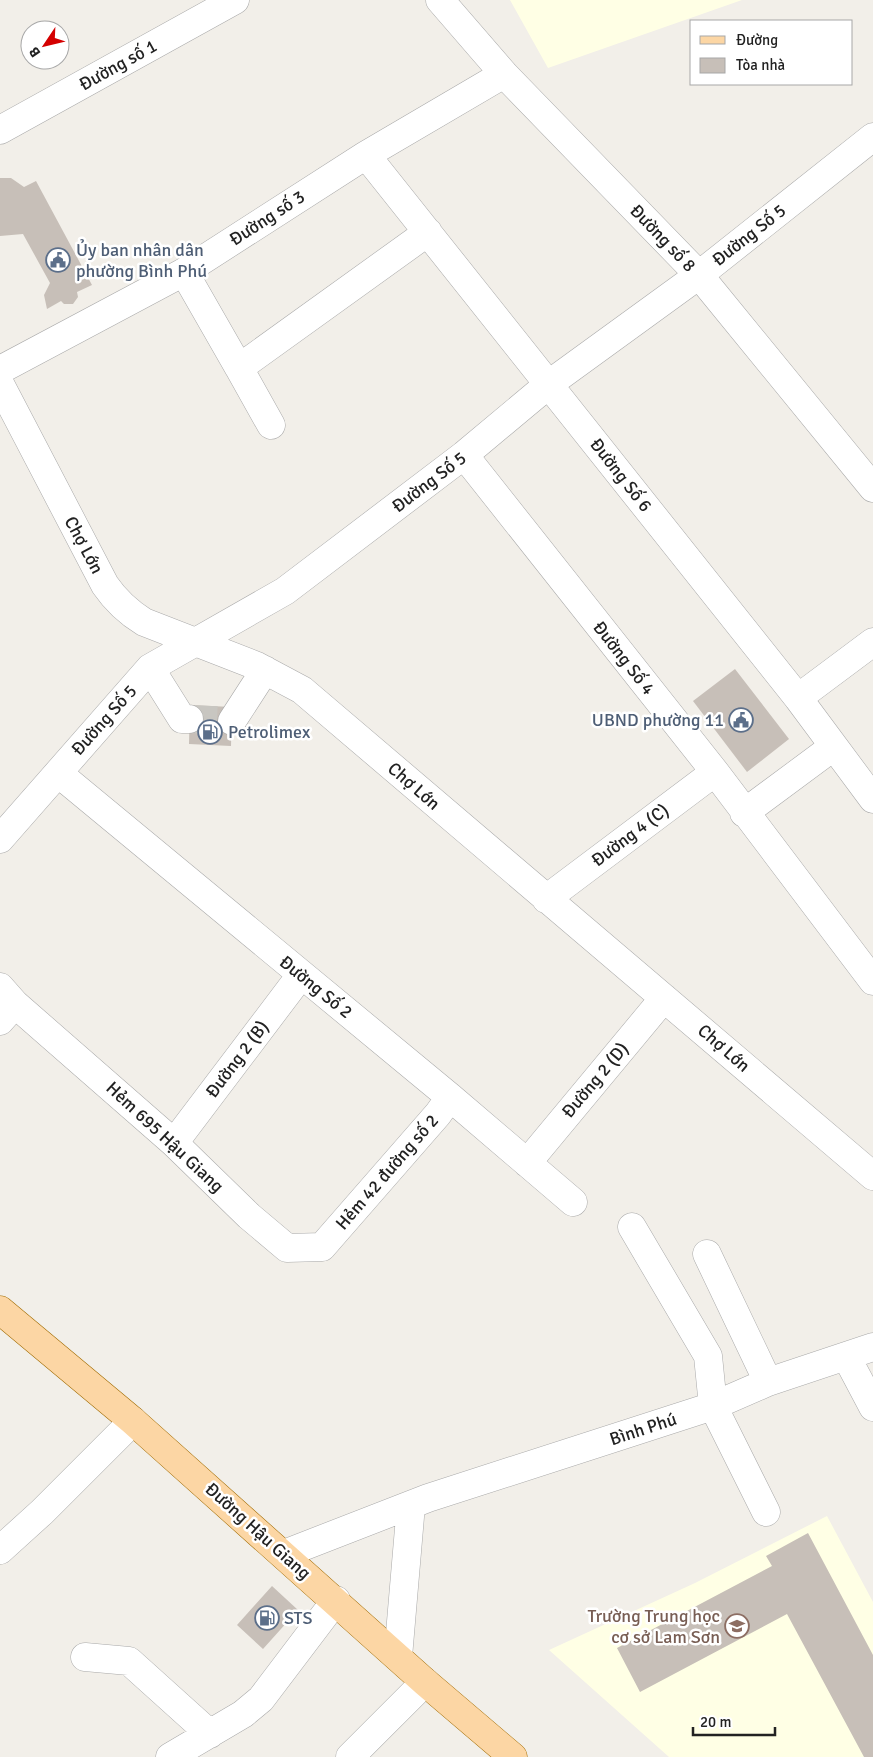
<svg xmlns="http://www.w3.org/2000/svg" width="873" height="1757" font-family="Signika,sans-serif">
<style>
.education{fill:#ffffe5}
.building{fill:#c7bfb8}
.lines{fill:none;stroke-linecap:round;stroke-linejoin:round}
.minor-tunnel{stroke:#c8c6c1;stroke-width:28;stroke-dasharray:28 14;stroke-linecap:butt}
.minor-casing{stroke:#a9a9a9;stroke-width:29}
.major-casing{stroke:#a06b00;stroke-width:29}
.minor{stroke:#fff;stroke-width:28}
.major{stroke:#fcd6a4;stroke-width:28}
.labels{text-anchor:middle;stroke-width:5;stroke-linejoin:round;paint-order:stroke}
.street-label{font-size:18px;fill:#222;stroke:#fff}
.service-label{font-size:18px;fill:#4e5e75;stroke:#fff;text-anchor:start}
.education-label{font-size:18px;fill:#785e54;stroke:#fff;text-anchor:end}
</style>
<rect width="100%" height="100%" fill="#f2efe9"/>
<path class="education" d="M510,0H742L548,68Z
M827,1516L873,1602V1757H669L549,1650L695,1583Z"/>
<path class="building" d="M0,178H11L24,187L36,181L92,285L77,292L78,297L73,304H64L61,301L47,309L44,295L50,283L23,234L0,236Z
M735,669L789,739L747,772L693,701Z
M190,705L232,707L231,746L189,744Z
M808,1533L873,1655V1757H864L787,1614L640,1692L617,1648L772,1566L766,1556Z
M272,1586L298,1610L263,1649L237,1625Z"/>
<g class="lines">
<path class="minor-tunnel" d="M189,719L232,721"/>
<g class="minor-casing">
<path id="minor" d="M440,0L504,74L699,275L873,488
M0,130L235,0
M366,155L798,698L873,799
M184,272L239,368L428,232
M239,368L271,425
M0,370L184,272L366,155L504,74
M0,384L105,585C116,601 128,612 144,622L257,666L302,690L873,1176
M464,455L715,772L873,981
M150,668L182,719H189
M798,698L873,642
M232,721L265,670
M58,773L450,1097L573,1202
M744,813L833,747
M0,839L150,668L285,591L464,455L549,384L699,275L873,137
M546,899L715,772
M0,987L15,1004L174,1143L249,1216L287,1248L322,1247L438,1114L450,1097
M0,1021L15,1004
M174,1143L301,975
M527,1163L664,998
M632,1227L708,1356L713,1406L766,1512
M707,1254L768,1382
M846,1356L873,1407
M0,1550L42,1512L133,1421
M284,1554L428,1498L713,1406L768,1382L873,1347
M85,1657L129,1661L210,1734
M398,1657L411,1505
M170,1757L243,1714L261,1699L336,1600
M350,1757L425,1682"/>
</g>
<g class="major-casing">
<path id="major" d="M0,1310L133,1421L425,1682L513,1757"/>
</g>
<use href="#minor" class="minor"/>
<use href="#major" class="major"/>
</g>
<defs>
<g id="civic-ring" transform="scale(1.25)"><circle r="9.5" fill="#fff" stroke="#5c6f8a" stroke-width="1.5"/><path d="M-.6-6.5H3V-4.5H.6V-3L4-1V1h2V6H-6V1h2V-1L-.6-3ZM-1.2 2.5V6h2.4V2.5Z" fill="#5c6f8a"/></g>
<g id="fuel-ring" transform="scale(1.25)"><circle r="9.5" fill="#fff" stroke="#5c6f8a" stroke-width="1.5"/><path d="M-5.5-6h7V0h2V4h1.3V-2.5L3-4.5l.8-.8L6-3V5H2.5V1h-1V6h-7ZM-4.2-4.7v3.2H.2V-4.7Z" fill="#5c6f8a"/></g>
<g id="school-ring" transform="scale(1.25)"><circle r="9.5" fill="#fff" stroke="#8d6e63" stroke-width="1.5"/><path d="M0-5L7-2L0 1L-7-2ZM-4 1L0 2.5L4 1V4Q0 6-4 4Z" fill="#8d6e63"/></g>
</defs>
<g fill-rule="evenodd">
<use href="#civic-ring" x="58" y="260"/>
<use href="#civic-ring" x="741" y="720"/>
<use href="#fuel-ring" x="210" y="732"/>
<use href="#fuel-ring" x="267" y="1618"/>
<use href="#school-ring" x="737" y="1626"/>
</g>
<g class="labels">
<g class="street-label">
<text transform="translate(118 65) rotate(-29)" y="6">Đường số 1</text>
<text transform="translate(267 218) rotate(-33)" y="6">Đường số 3</text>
<text transform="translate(749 235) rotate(-38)" y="6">Đường Số 5</text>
<text transform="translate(663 238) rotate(46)" y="6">Đường số 8</text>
<text transform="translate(621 475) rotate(52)" y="6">Đường Số 6</text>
<text transform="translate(429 482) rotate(-37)" y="6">Đường Số 5</text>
<text transform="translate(84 545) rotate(62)" y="6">Chợ Lớn</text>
<text transform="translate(624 658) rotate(52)" y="6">Đường Số 4</text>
<text transform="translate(104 720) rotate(-48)" y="6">Đường Số 5</text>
<text transform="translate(414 786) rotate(41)" y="6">Chợ Lớn</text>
<text transform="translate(630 835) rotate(-37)" y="6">Đường 4 (C)</text>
<text transform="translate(316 987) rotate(39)" y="6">Đường Số 2</text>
<text transform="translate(724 1048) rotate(41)" y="6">Chợ Lớn</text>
<text transform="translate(237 1059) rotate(-53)" y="6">Đường 2 (B)</text>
<text transform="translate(595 1080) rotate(-50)" y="6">Đường 2 (D)</text>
<text transform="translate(165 1137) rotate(43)" y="6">Hẻm 695 Hậu Giang</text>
<text transform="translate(387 1172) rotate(-49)" y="6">Hẻm 42 đường số 2</text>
<text transform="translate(643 1429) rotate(-18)" y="6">Bình Phú</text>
<text transform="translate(258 1531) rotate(42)" y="6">Đường Hậu Giang</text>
</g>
<g class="service-label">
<text x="76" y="256">Ủy ban nhân dân<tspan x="76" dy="21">phường Bình Phú</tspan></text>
<text x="724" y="726" text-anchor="end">UBND phường 11</text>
<text x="228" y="738">Petrolimex</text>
<text x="284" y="1624">STS</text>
</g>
<g class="education-label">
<text x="720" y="1622">Trường Trung học<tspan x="720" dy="21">cơ sở Lam Sơn</tspan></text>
</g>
</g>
<rect x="690" y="20" width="162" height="65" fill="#ffffff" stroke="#a7a7a7"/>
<rect x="700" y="36" width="25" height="8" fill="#fcd6a4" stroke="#a7a7a7"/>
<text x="736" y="45" font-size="15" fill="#222222">Đường</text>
<rect x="700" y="58" width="25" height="15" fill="#c7bfb8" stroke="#a7a7a7"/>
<text x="736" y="70" font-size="15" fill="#222222">Tòa nhà</text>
<g transform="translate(45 45) rotate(235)"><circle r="24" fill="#ffffff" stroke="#a7a7a7"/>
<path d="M0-4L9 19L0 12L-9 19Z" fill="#d40000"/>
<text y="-8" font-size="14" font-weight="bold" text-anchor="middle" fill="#222222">B</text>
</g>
<path d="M693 1727v8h82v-8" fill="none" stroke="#222222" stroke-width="2.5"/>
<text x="700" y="1727" font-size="15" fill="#222222" stroke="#ffffff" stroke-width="4" paint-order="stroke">20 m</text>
</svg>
